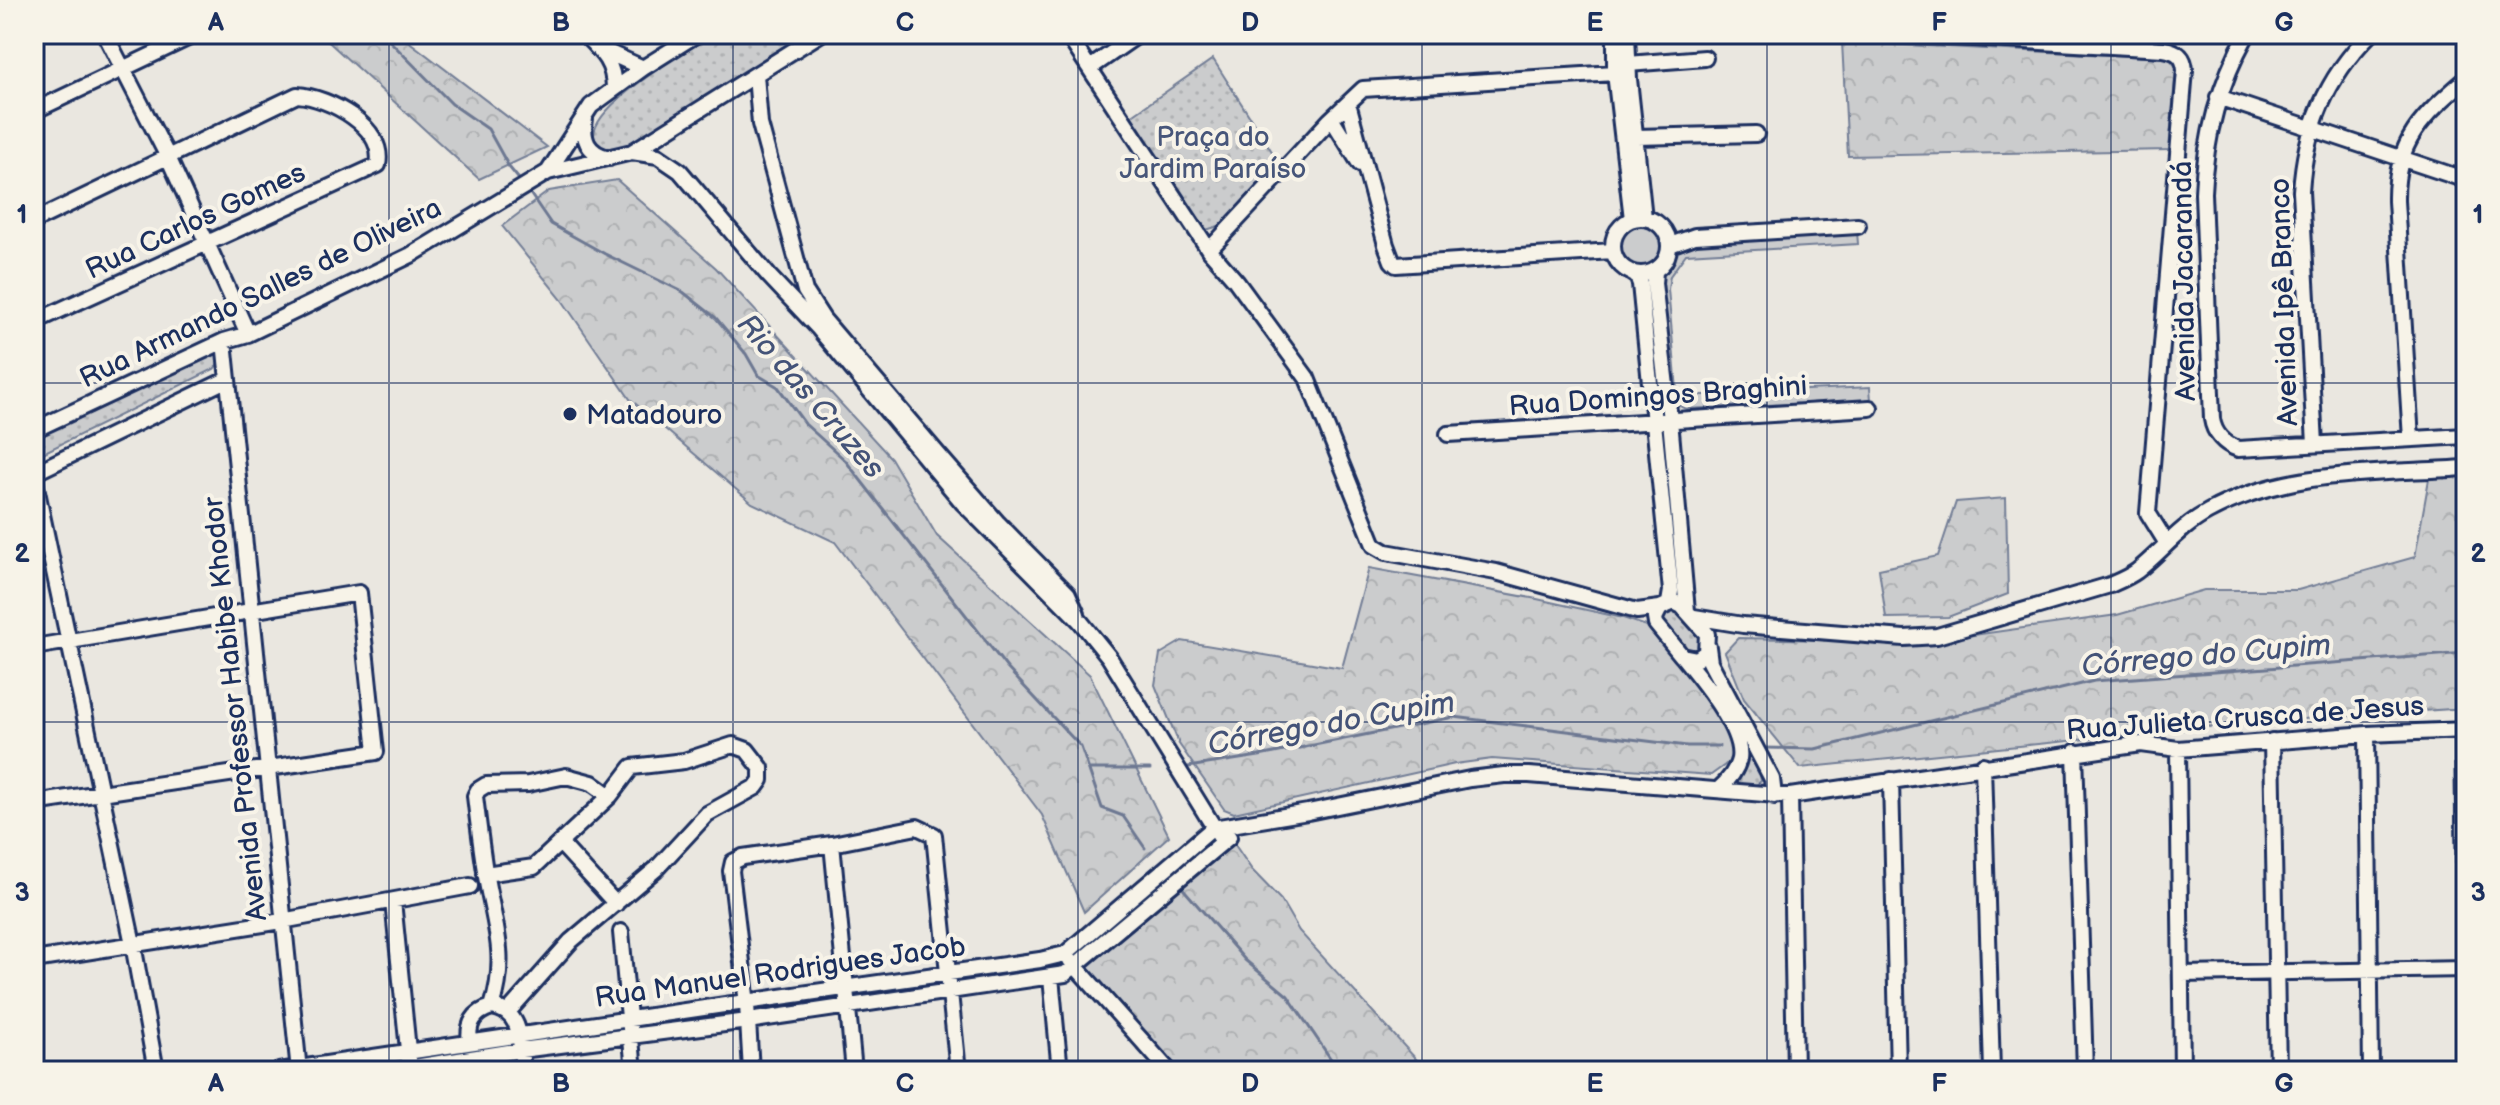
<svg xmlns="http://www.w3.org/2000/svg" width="2500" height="1105" font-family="'Balsamiq Sans',sans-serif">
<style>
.grass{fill:#cbcccd;stroke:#737e96;stroke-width:2}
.forest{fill:url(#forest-crowns);stroke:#737e96;stroke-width:2}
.park{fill:url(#park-dots);stroke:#737e96;stroke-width:2}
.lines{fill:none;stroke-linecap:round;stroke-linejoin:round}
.stream{stroke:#6d7892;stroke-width:3}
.minor-casing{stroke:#1b2f5e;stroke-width:20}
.minor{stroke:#f7f3e8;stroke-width:14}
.grid{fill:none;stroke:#1b2f5e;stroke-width:2;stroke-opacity:0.55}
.poi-dot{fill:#1b2f5e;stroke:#f7f3e8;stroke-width:3}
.labels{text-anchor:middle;stroke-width:8;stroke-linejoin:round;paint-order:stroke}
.park-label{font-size:28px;fill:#47567a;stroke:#f7f3e8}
.street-label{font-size:28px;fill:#1b2f5e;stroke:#f7f3e8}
.poi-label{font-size:28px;fill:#1b2f5e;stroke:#f7f3e8;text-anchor:start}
.water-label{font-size:30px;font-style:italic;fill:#445378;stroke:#f7f3e8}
.neatline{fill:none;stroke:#1b2f5e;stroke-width:3}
.grid-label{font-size:26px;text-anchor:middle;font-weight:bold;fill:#1b2f5e}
</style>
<defs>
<pattern id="forest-crowns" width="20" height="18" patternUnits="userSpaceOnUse" patternTransform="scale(2)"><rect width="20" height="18" fill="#cbcccd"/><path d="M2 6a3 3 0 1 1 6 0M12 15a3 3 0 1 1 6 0" fill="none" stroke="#aeb0b2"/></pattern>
<pattern id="park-dots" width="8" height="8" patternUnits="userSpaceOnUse" patternTransform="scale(2)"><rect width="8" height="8" fill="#cbcccd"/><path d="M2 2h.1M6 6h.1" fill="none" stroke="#aeb0b2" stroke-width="1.8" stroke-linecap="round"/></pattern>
</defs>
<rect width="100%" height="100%" fill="#eae7e0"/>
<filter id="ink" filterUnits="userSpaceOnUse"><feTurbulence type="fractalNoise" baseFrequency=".0125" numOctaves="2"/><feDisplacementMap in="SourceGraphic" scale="16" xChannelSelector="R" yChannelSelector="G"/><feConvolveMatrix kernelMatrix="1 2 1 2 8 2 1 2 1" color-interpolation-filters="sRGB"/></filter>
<g filter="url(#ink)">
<path class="grass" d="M1618 246a24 24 0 1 1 48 0a24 24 0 1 1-48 0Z
M1857,232L1858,244L1686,254L1670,276L1668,289L1677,390L1682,396L1870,387L1871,400L1686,409L1673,403L1659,271L1681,243Z"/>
<path class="forest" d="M320,34H399L547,147L479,179Z
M1842,42L2169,58L2176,67L2169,150L1848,156Z
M617,180L716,268L891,458L937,536L1090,675L1169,836L1084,912L1042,815L835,542L752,503L630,399L562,300L502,226L549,191Z
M2466,476V708L2258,722L1800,768L1744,699L1725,652L1738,638L1924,642L2117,615L2204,590H2298L2415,557L2429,479Z
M2006,498L2008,594L1948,617L1886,618L1879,569L1938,556L1956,502Z
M1369,568L1537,599L1623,618L1647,626L1677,657L1709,697L1731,741L1733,753L1729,762L1711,775L1492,759L1455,764L1234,813L1224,809L1179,744L1155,685L1160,654L1182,641L1342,668Z
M1233,842L1252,870L1281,900L1299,931L1427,1071H1180L1098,980L1086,966L1091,959Z"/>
<path class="park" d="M712,34H802L622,153C611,153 600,153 595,141C582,110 689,50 712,34Z
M1213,59L1278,161L1222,225L1206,230L1187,207L1131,116Z
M212,351C220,356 220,363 214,369L43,453L34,451V436Z
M1669,608L1683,612L1704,642L1695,654L1685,650L1662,621L1663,613Z
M1704,660L1760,774L1761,781L1755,786L1736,783L1737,774L1744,759L1695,664Z"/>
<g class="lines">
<path class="stream" d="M383,34L452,104L488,129L509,167L522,183
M527,189L551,224L605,254L683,292L716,318L746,354L758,375L778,387L805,424L845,460L1007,668L1081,747L1102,808L1123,816L1145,848
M1765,748L1815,749L2094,681L2466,653
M1188,767L1259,756L1454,717L1687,746H1719
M1090,769H1150
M1179,884L1245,960L1288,996L1339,1071"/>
<g class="minor-casing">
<path id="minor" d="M105,34L168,157L248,334
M584,34C602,52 614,63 614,89
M1067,34L1209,250L1236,281L1307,378L1374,545L1386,552L1496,572L1637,611L1660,608
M1615,34V73L1632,219
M1627,34L1629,79L1644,218
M1901,34L2164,49C2177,51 2184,56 2185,70L2148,513L2166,542
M2247,34C2219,84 2205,136 2203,193L2212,419C2214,433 2224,444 2238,449L2466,436
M603,50L643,68
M1628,64L1705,58
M1090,68L1139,34
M756,75L760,124L805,291L823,319L937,453L998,523L1068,594L1077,614
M2218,97L2466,180
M1348,103L1386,245L1392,261L1396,265L1613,251
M34,111L196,34
M585,118C582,139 587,153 609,158
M1332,119L1360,164
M1636,137L1756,134
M632,152L658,156L680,171L769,276L819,329L963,503L1080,621L1109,657L1223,842
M548,172L591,106L643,68L697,34
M1613 246a28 28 0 1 1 56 0a28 28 0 1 1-56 0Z
M34,221L297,95C329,97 386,127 378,165L34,322
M1670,245L1695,236L1858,226
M1209,250L1330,120L1363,89L1615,73
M1655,272L1654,283L1670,420L1687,611
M1633,274L1637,276L1640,284L1671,591L1669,603
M224,341L299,1071
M34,430L224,341L248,334L411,255L548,172L632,152L820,34
M1448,434L1870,408
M2411,439L2396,201C2395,141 2423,116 2466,79
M2315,444L2301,191C2305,129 2326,78 2370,34
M34,473L228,379
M34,477L133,944L156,1071
M1674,602L1682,606L1707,634L1706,652L1697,659L1682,656L1656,624L1655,618L1660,608Z
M1694,617L1743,625L1904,638L1937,636L2110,585C2119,581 2129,577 2137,571C2161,552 2180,527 2208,512C2286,469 2380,474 2466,468
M34,647L359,593L376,752L34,803
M1708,647L1710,662L1772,779L1774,796
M1683,657C1700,678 1744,730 1739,759C1736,772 1727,782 1718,790
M2463,730L2466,986
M2367,734L2371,1071
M2272,741L2278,1071
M2178,749L2182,1071
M2075,752L2085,1071
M1983,765L1992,1071
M1891,780L1898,1071
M1790,796L1795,1071
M561,844L616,904
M832,844L854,1071
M485,874L534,867L610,796L632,767L684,761L733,745L747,750L761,768V780L756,787L707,814L656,869L571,941L508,1012
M393,901L409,1060
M621,932L634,1071
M34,960L282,921L470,886
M1070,960L1169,1071
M2181,974L2466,969
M1051,977L1060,1071
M492,1007C509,954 493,922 485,871C481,846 478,821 475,796L478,790L486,785L528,784L566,776L592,783L610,796
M470,1042C467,1024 474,1012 492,1007C524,1011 520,1046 523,1071
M279,1071C533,1032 786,996 1040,960L1065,954L1213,828L1308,812L1470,779L1504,775H1529L1790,796L2141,744L2178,749L2367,734L2466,730
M389,1071L521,1050L748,1021L1065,974L1229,837
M751,1071L747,1004L731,871L733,862L743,857L832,844L917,827L934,835L958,1071"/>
</g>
<use href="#minor" class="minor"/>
</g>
</g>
<path class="grid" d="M389,34V1071M733,34V1071M1078,34V1071M1422,34V1071M1767,34V1071M2111,34V1071M34,383H2466M34,722H2466"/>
<circle class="poi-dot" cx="570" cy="414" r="8"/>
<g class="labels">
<g class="park-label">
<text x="1213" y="146">Praça do<tspan x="1213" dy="32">Jardim Paraíso</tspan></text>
</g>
<g class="street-label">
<text transform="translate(195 220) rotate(-25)" y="10">Rua Carlos Gomes</text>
<text transform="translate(2183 281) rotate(-91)" y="10">Avenida Jacarandá</text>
<text transform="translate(260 292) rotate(-26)" y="10">Rua Armando Salles de Oliveira</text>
<text transform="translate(2283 302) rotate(-92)" y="10">Avenida Ipê Branco</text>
<text transform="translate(1658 395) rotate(-4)" y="10">Rua Domingos Braghini</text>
<text transform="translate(234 709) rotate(-96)" y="10">Avenida Professor Habibe Khodor</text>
<text transform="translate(2245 717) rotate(-4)" y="10">Rua Julieta Crusca de Jesus</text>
<text transform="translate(780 971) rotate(-8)" y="10">Rua Manuel Rodrigues Jacob</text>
</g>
<g class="poi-label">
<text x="586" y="424">Matadouro</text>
</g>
<g class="water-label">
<text transform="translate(811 396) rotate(49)" y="10">Rio das Cruzes</text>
<text transform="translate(2206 655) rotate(-5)" y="10">Córrego do Cupim</text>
<text transform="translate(1331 723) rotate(-10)" y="10">Córrego do Cupim</text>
</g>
</g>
<rect width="2500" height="1105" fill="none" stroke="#f7f3e8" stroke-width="88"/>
<rect x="44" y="44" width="2412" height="1017" class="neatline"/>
<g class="grid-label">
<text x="216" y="31">A</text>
<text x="561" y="31">B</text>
<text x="905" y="31">C</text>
<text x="1250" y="31">D</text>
<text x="1595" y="31">E</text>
<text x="1939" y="31">F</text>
<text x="2284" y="31">G</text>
<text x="22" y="223">1</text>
<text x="2478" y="223">1</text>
<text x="22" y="562">2</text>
<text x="2478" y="562">2</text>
<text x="22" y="901">3</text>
<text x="2478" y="901">3</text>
<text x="216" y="1092">A</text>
<text x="561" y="1092">B</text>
<text x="905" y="1092">C</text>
<text x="1250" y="1092">D</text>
<text x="1595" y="1092">E</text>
<text x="1939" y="1092">F</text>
<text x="2284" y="1092">G</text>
</g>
</svg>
